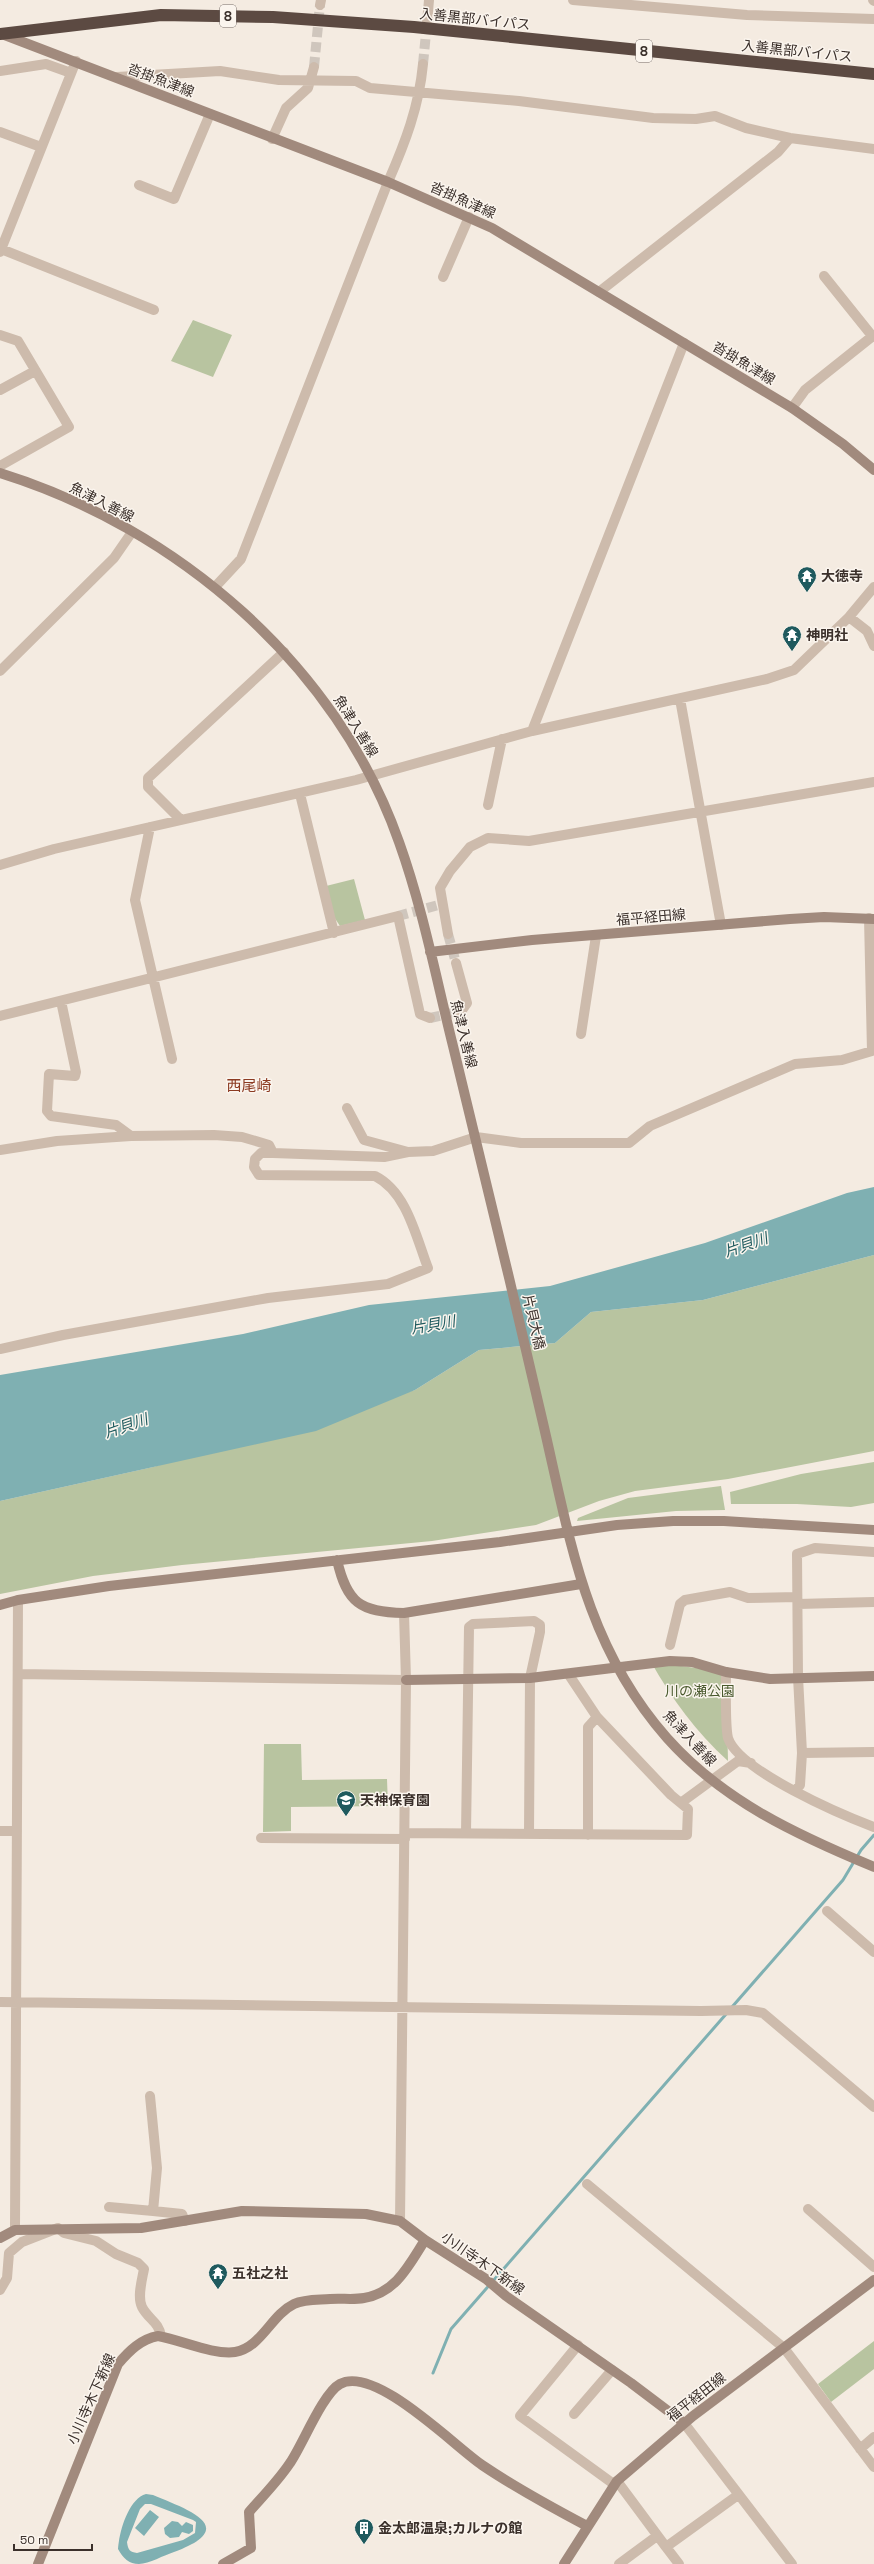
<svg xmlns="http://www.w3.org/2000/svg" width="874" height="2564" font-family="'Space Grotesk','Noto Sans JP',sans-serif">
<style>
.green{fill:#b8c4a0}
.water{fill:#7fb0b2;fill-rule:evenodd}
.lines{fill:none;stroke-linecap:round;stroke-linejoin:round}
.stream{stroke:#7fb0b2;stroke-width:3}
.street-tunnel{stroke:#cfc6bd;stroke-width:10;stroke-dasharray:10 5;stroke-linecap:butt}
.street{stroke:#cdbbac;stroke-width:10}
.secondary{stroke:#a18a7d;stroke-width:10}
.highway{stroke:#5c4a42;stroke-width:12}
.labels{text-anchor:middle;stroke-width:3;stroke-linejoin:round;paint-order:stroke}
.shield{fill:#fbf5ee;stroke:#756b66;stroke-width:1}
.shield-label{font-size:13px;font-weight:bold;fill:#3b302b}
.street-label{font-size:14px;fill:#3b302b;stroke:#fbf5ee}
.poi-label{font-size:14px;font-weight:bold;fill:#3b302b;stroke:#fbf5ee;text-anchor:start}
.park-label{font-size:14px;fill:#4a5a2e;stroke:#fbf5ee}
.neighbourhood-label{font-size:15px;fill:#8c3b22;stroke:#fbf5ee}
.water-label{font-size:15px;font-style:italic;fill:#1f5a5e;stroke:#fbf5ee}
</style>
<rect width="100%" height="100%" fill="#f4ebe1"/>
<path class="green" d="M193,320L232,335L213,377L171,361Z
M354,879L365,920L340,926L334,917L326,886Z
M874,1255V1451L728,1479L635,1491L599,1501L536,1525L432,1541L182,1565L93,1576L0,1594V1501L153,1467L415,1390L479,1350L555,1343L591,1312L703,1300Z
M874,1462V1503L851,1507L797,1504H731L730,1492L801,1474Z
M721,1486L725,1510L676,1511L577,1521L578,1518L628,1498Z
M651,1662L726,1672L728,1761C696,1732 672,1699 651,1662Z
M264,1744H301L302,1780L387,1779L388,1806L291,1807V1831L263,1832Z
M874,2341V2369L831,2402L818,2384Z"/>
<path class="water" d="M874,1187V1255L703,1300L591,1312L555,1343L479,1350L415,1390L316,1431L0,1501V1375L243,1334L369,1305L550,1286L705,1243L847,1193Z
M146,2494L153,2495C186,2509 242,2527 174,2552C164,2555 149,2564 139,2564C129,2564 123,2558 118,2549C119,2533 128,2499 146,2494ZM145,2504H151L193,2520L196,2522L195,2533L183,2540L137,2553C130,2552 128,2550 127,2542L140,2509Z
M150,2510L159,2517L144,2536L135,2528Z
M172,2521L178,2522L182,2526L186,2522L193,2525V2531L189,2534L182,2532L179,2537L170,2538L165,2534L164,2528Z"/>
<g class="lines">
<path class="stream" d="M732,2007L843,1880L861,1850L874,1835
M433,2373L451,2329L727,2013"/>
<path class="street-tunnel" d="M423,64L427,23
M314,67L320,5
M398,916L442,904
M448,934L456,963
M430,1018L457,1012"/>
<path class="street" d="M573,0L747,15L874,19
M873,0L874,1
M320,5L321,0
M427,23L429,0
M0,71L46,64L71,73
M117,77L220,71L279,80L356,81L370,88L519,101L653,118L696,119L715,116L746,128L790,138L874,149
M0,132L41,147
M272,139L286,108L308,88L314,67
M139,185L174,199L210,114
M1,249L154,310
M0,252L76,61
M824,276L873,337
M443,277L469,217
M599,292L778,152L790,138
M0,335L18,341L69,427L0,466
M0,390L35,371
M792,408L805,390L874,335
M215,587L241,559L388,182C405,143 419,107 423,64
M849,617L867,631L874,646
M0,671L114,558L132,532
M680,699L721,925
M532,731L684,343
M300,794L334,933
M488,805L502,739
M181,820L148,787V778L284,652
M150,827L135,900L172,1059
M0,865L54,849L356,780L532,731L767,679L794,670L849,617L874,587
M448,934L440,888L450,871L470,847L488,838L529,841L874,782
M456,963L467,1003L462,1010L457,1012
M61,1001L76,1072L75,1076L49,1074L47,1111L51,1116L116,1125L131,1136L214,1135L242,1137L269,1145L273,1153L384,1157L408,1152L433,1151L476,1137L521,1143H629L650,1126L795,1064L842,1060L872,1051L869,918
M0,1016L398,916L420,1014L430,1018
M581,1034L596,936
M347,1108L364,1140L408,1152
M0,1150L57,1141L131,1136
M0,1349L63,1335L268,1298L388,1284L428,1268C416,1237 407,1192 375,1176L259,1175L254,1167L255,1159L261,1153H273
M798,1604L874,1602
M670,1645L680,1604L685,1600L730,1592L748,1598L797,1597
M726,1672C726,1687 725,1726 728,1738C739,1771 842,1815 874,1827
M19,1674L406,1680
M802,1753L874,1752
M795,1791L800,1785L802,1753L798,1677L797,1554L815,1548L874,1552
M682,1802L738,1761L751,1763
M0,1831H17
M405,1833L687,1835L688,1809L671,1795L597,1717L569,1675
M466,1833L469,1627L473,1624L534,1621L540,1625V1632L530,1678L529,1834
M588,1835V1727L597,1717
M261,1838L405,1839
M827,1911L874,1952
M0,2002L701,2011L746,2010L763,2013L874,2107
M150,2096L157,2168L153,2211L182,2214L185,2221
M587,2184L784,2348L874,2467
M109,2207L153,2211
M808,2209L874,2267
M400,2221L406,1680L404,1613
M15,2230L18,1600
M0,2290L7,2278L9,2253L22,2242L58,2228L64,2233L96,2241L116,2254L138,2263L144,2269C142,2280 137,2297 142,2307C148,2319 159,2322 161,2336
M578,2345L520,2416L615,2485
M574,2414L612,2370
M684,2423L792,2564
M860,2449L874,2437
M617,2481L666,2547L738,2495
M666,2547L679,2564
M619,2564L657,2536"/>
<path class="secondary" d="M2,34L388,182L492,228L792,408L843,444L874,470
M0,473C177,528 337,665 399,842C423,909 436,978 453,1046C484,1172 514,1297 543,1423C570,1539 585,1645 667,1738C723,1801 797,1835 874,1867
M430,952L532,940L790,919L824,917L874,919
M337,1560C347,1603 360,1612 404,1613L581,1584
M0,1605L18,1600L109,1586L500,1542L617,1525L673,1521H724L874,1530
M406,1680L530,1678L670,1661L692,1662L726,1672L770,1679L874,1676
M0,2238L15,2230L141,2228L242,2211L366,2214L400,2221L425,2240
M38,2564L118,2364C129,2351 141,2339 158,2336C181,2340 213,2355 235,2352C261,2348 271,2315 294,2304C305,2299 318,2300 330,2299C341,2298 353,2300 364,2298C396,2293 409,2265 425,2240L486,2279L506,2296L631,2383L684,2423
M223,2564L251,2548L249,2512C263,2496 278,2481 290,2463C302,2446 323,2393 340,2384C375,2365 454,2446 482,2465C516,2488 551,2507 587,2526
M564,2564L617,2481L693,2416L874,2280"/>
<path class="highway" d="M0,34L161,15L273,17L414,27L874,74"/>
</g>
<defs>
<g id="temple-pin" transform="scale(1)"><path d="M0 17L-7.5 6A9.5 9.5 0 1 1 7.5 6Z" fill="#1f5a5e" stroke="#fbf5ee"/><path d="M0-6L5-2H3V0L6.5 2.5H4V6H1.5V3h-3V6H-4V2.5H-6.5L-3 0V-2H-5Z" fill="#fff"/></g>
<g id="school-pin" transform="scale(1)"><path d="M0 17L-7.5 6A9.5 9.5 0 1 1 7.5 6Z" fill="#1f5a5e" stroke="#fbf5ee"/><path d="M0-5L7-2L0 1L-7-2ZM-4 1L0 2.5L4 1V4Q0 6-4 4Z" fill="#fff"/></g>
<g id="building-pin" transform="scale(1)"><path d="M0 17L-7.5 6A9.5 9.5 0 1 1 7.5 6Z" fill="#1f5a5e" stroke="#fbf5ee"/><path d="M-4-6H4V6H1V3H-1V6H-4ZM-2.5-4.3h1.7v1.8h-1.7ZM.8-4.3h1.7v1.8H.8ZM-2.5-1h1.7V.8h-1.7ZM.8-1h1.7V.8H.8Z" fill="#fff"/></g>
</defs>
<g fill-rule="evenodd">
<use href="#temple-pin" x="807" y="576"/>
<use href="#temple-pin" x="792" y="635"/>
<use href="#school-pin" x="346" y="1800"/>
<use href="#temple-pin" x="218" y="2273"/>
<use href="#building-pin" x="364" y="2528"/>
</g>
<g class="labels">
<g class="shield">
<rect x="220" y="5" width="16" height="22" rx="3"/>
<rect x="636" y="40" width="16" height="22" rx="3"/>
</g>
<g class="shield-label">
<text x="228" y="21">8</text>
<text x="644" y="56">8</text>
</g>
<g class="street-label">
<text transform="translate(475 19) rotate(6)" y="5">入善黒部バイパス</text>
<text transform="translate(797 51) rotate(6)" y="5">入善黒部バイパス</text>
<text transform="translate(161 80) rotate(21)" y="5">沓掛魚津線</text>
<text transform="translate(463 200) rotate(24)" y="5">沓掛魚津線</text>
<text transform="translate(744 363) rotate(31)" y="5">沓掛魚津線</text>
<text transform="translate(102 502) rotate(27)" y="5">魚津入善線</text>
<text transform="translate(356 726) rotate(58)" y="5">魚津入善線</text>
<text transform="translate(651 917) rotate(-5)" y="5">福平経田線</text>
<text transform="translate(464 1034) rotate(76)" y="5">魚津入善線</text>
<text transform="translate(534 1322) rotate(77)" y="5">片貝大橋</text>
<text transform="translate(690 1738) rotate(47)" y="5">魚津入善線</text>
<text transform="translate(483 2263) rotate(35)" y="5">小川寺木下新線</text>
<text transform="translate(696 2397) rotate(-38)" y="5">福平経田線</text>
<text transform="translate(91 2399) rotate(-66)" y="5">小川寺木下新線</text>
</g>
<g class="poi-label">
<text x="821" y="581">大徳寺</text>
<text x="806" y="640">神明社</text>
<text x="360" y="1805">天神保育園</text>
<text x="232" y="2278">五社之社</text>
<text x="378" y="2533">金太郎温泉;カルナの館</text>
</g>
<g class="park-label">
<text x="700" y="1696">川の瀬公園</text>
</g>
<g class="neighbourhood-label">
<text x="249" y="1091">西尾崎</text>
</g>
<g class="water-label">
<text transform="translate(746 1245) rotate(-19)" y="5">片貝川</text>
<text transform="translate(433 1325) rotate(-10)" y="5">片貝川</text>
<text transform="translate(126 1426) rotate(-19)" y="5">片貝川</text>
</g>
</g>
<path d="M14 2544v6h78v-6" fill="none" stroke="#3b302b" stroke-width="2"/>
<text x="20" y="2544" font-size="12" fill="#3b302b" stroke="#fbf5ee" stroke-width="3" paint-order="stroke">50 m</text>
</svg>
